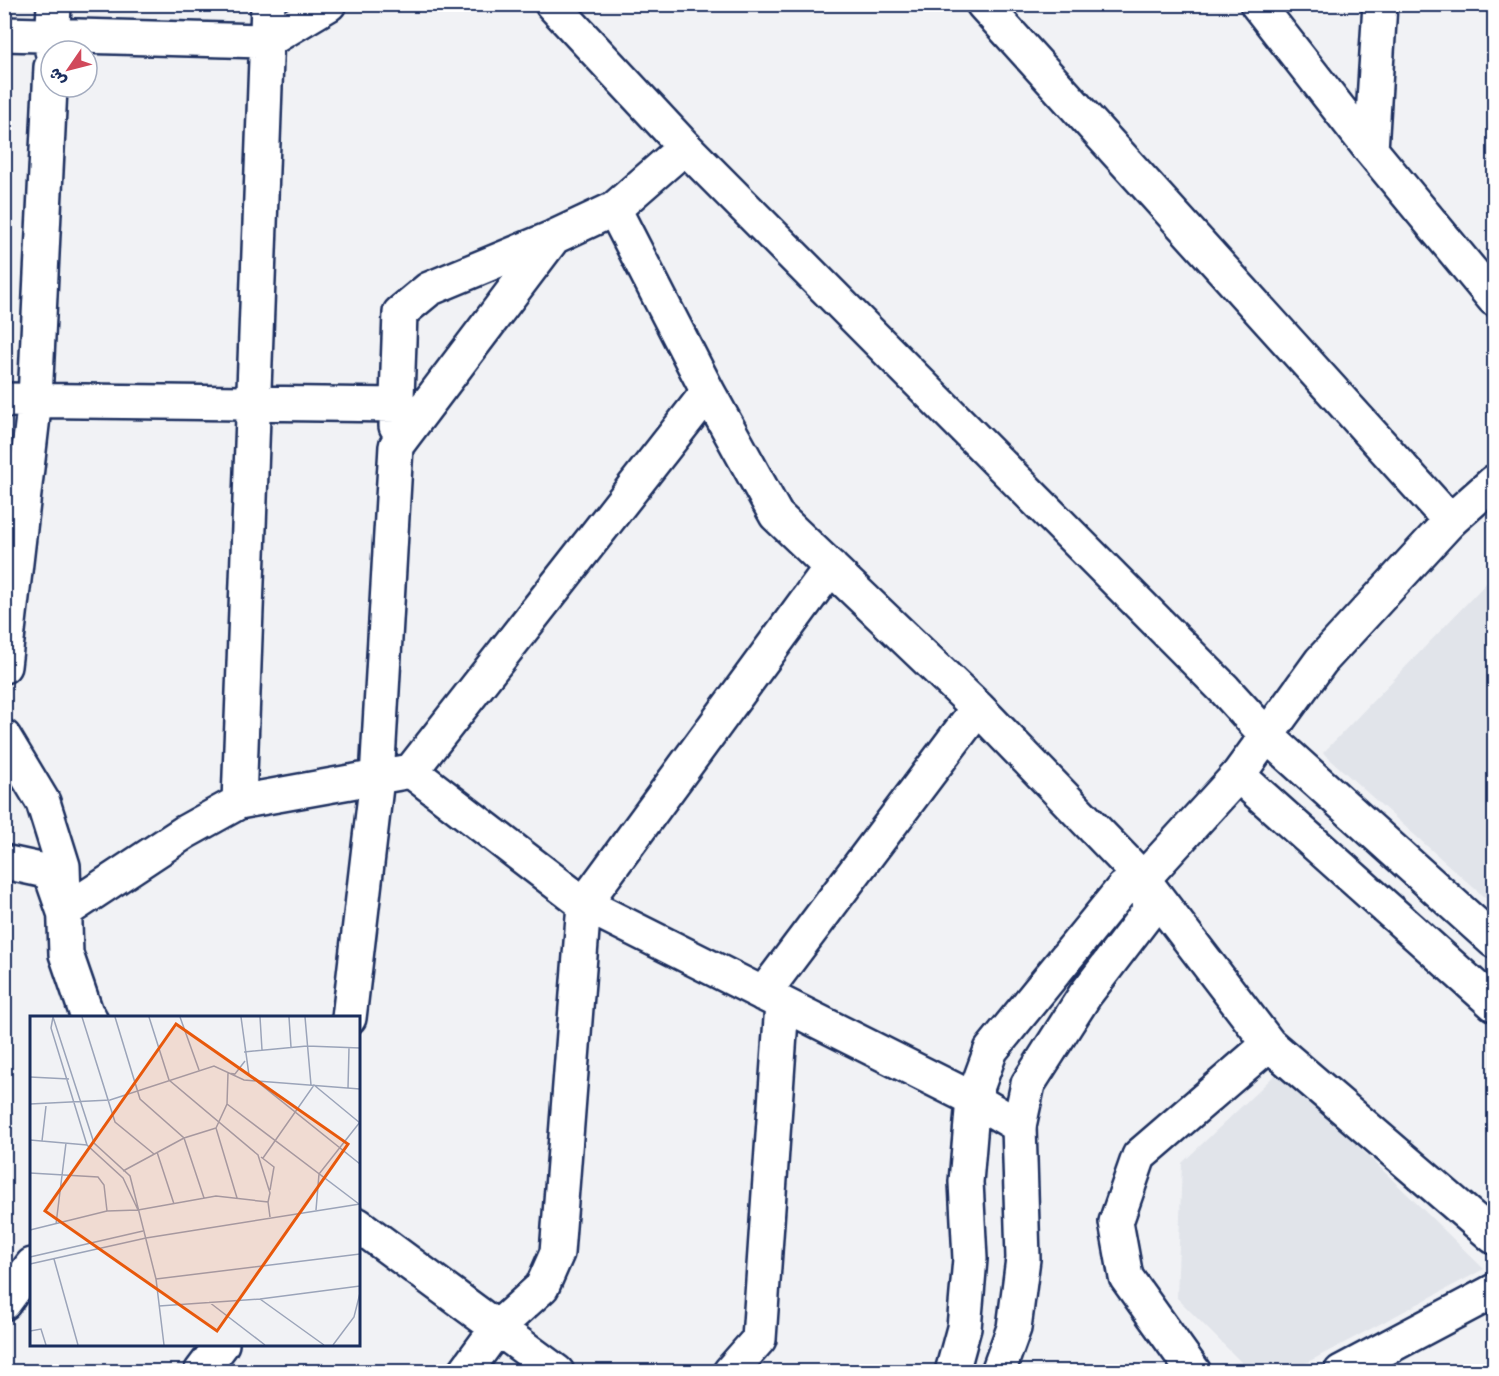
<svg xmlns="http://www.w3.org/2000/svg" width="1499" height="1376" font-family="Delius,'Playpen Sans Arabic',sans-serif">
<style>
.built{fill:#e1e4ea}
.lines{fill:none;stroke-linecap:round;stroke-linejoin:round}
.street-casing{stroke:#1b2f5e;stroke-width:38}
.secondary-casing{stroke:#1b2f5e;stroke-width:38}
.street{stroke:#fff;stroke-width:33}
.secondary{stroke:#fff;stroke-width:33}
.inset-road{fill:none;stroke:#9ba4b9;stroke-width:1.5}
.view{fill:#e8590c;fill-opacity:0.15;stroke:#e8590c;stroke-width:3}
.inset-edge{fill:none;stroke:#1b2f5e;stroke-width:3}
</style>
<rect width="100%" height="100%" fill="#f1f2f5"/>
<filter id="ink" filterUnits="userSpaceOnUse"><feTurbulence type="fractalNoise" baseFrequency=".0167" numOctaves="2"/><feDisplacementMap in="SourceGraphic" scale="12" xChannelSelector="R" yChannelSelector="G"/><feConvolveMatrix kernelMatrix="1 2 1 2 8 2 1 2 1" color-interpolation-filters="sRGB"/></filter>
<g filter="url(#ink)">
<path class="built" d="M1494,575V906L1323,753Z
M1280,1070L1484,1269L1291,1371H1250L1177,1298L1182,1163Z"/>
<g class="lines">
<g class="street-casing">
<path id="street" d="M983,4L1450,521
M1257,4L1371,150L1494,299
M4,34L267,41L329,4
M52,51L54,4
M685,147L614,209L708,392L776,515L978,708L1143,879L1269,1044L1494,1237
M1371,150L1380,4
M4,400L397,405
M396,426L400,313L429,289L552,238
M4,666L35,399L51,67
M4,737L43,802L63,866L66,954L87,1015L90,1018
M411,771L584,904L973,1099L1019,1126
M239,802L268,4
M4,862L50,872L64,912L185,832L239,802L411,771L708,392
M763,994L978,708
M349,1018L377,778L396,446L554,237L614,209
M358,1225L557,1372
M4,1303L32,1265
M201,1372L222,1344
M465,1372L498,1327L542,1287L557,1253L584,904L831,567
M730,1372L759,1339L782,1004
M1194,1372L1126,1277L1116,1222L1139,1156L1269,1044
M1341,1372L1494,1291"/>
</g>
<g class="secondary-casing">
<path id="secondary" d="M552,4L685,147L1225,690L1266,735L1494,941
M1238,775L1494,1004
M952,1372L964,1328L970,1259L966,1182L973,1099L991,1050L1123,888L1143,879L1238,775L1321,661L1450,521L1494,482
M998,1372L1014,1328L1023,1259L1019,1126L1028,1084L1085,995L1150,910L1143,879"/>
</g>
<use href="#street" class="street"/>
<use href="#secondary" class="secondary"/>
</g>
</g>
<g transform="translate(30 1016)">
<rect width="330" height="330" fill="#f1f2f5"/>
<path class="inset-road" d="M23,1L64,127L100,160L126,263L134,329M23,1L21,12L57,129L93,162L108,194M52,1L85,106L124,138M85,1L110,83L154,122L174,182M119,1L139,64L228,139L240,177L238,186M150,1L169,54M211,1L219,59L330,148M230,1L232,34M259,1L261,31M275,1L281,69M214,36L277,30L330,32M0,61L39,63M318,72L319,32M0,88L80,84L184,50L214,64L330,73M197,88L329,188M0,124L57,129M12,125L16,90M127,136L144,188M231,141L244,151L240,174M233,142L284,69L330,107M93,155L154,122L186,112M0,157L68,161L74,169L77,195M207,182L186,112L197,88L198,57L205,58L215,45M286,194L289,158L330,106M26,208L36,127M0,214L77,195L108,194L186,180L238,186L240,201M0,241L113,215M24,243L48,329M0,248L116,222L330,188M126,263L330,238M230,283L294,329M179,286L235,329M129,290L230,283L330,270M0,315L11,313L16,329M303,329L324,301L330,277"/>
<path class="view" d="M146,8L318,128L187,315L15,195Z"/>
<rect width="330" height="330" class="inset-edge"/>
</g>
<rect width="1499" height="1376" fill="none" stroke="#fff" stroke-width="24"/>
<rect x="12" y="12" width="1475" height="1352" fill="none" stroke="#1b2f5e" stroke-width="2" filter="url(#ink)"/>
<g transform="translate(69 69) rotate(235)"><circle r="28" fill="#ffffff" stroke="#a4acbf" stroke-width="1.5"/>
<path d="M0-4.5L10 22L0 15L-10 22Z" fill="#d1495b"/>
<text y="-9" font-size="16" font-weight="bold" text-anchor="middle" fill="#1b2f5e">ش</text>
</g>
</svg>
